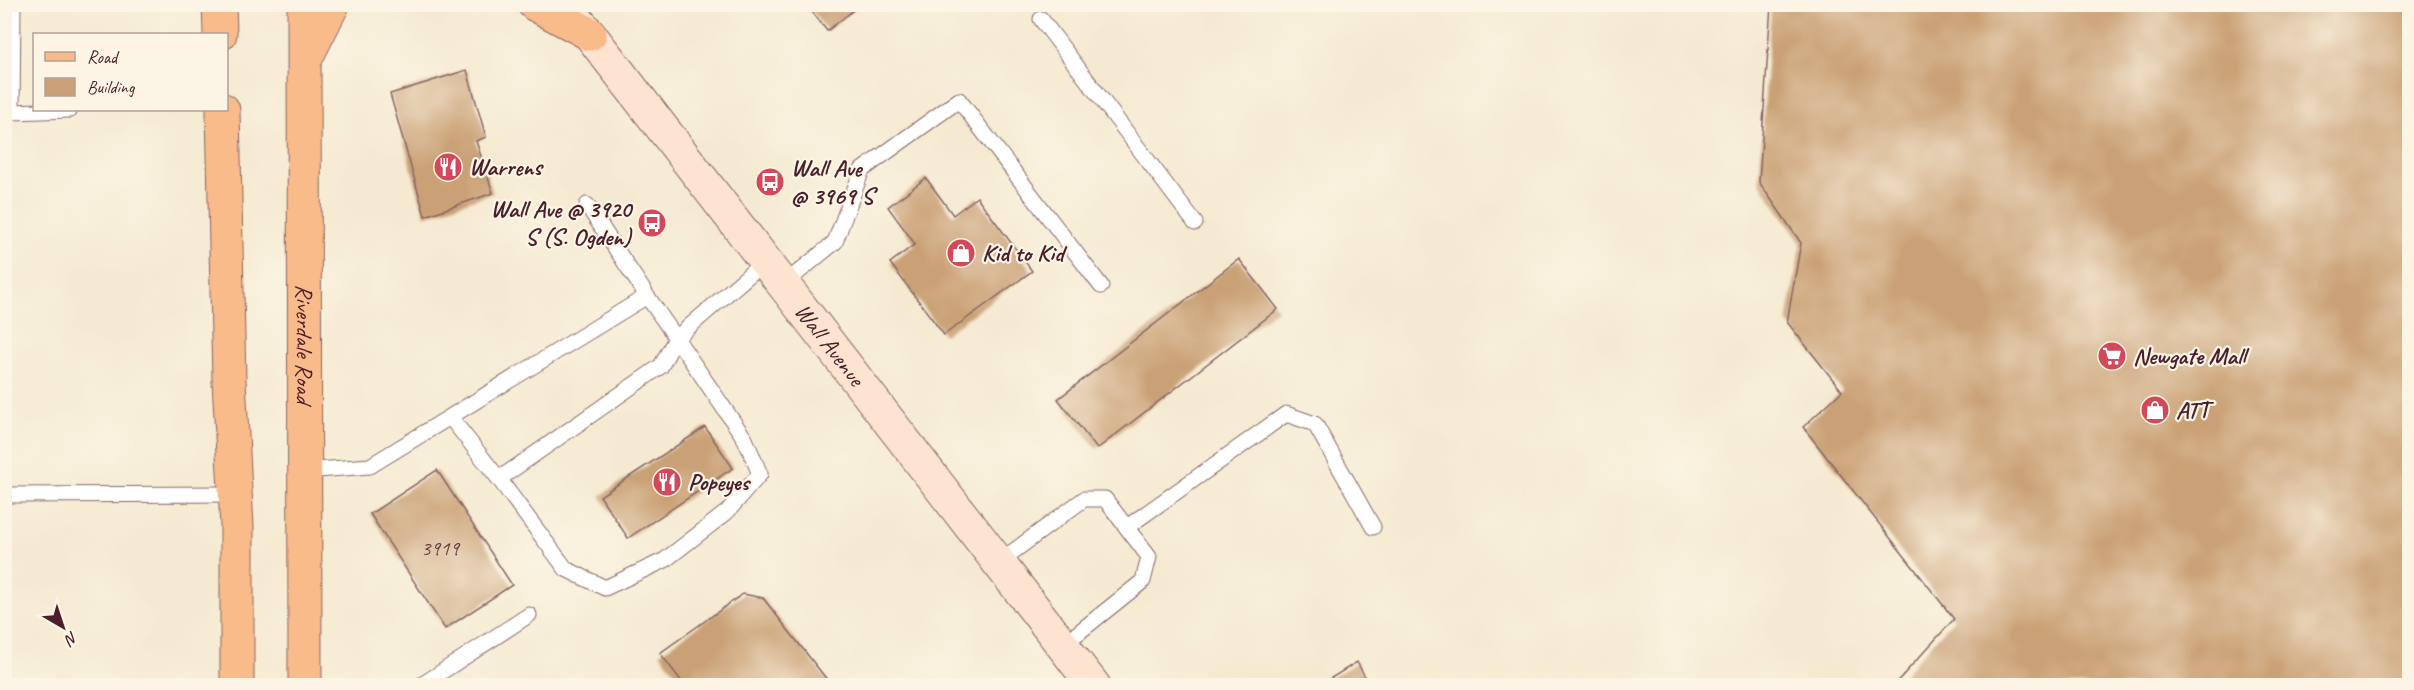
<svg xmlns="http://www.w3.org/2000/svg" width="2414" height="690" font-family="Caveat,sans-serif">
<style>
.building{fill:#caa176}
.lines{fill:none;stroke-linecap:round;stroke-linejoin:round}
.lane-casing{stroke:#866665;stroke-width:17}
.secondary-casing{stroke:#866665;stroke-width:35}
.primary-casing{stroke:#866665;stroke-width:35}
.lane{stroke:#fff;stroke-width:15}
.secondary{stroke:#fde4d1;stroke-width:33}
.primary{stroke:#fabb8b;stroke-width:33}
.labels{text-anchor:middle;stroke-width:4.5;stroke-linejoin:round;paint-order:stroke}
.number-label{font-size:21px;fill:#6a403e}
.poi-label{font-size:24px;font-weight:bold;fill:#4a1f2b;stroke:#fcf5e5;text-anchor:start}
.street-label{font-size:24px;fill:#4a1f2b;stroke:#fcf5e5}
</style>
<rect width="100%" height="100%" fill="#fcf5e5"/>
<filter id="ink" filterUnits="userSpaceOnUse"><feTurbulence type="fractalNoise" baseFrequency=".0167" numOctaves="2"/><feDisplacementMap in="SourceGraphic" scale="12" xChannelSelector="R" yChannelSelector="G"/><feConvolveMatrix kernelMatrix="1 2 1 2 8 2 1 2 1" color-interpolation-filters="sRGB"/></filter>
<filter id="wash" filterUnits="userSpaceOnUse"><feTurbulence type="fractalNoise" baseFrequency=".008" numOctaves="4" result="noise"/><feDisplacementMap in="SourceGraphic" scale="24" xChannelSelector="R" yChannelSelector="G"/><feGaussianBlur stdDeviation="1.35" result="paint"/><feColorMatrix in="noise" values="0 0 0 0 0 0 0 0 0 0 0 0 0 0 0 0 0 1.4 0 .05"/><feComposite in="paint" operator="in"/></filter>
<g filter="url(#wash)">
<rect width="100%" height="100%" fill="#f5ead1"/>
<g id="blocks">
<path class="building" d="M806,4H861L827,31Z
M1771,5H2410V686H1893L1954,619L1803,427L1842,391L1787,322L1801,243L1759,182Z
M467,70L486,137L476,141L493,193L425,216L390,94Z
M926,178L953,215L977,197L1032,271L944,335L890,263L915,244L888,207Z
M1239,259L1278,309L1097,449L1058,399Z
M705,427L733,468L628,538L600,496Z
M437,470L512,585L445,629L370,514Z
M743,594L763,598L832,686H685L660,653Z
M1357,662L1370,686H1318Z"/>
</g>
</g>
<g filter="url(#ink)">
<use href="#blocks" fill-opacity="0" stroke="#866665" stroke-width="1.5"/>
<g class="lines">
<g class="lane-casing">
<path id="lane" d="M13,4L12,112L70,110
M1041,19L1195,223
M587,205L647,296
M784,284L835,242L862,170L959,100L1101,286
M450,417L499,479L661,366L676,338L745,439L760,474L727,512L665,560L605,588L566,569L499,479
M304,471L370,466L647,296L676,338L765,261
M4,495L235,494
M1127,527L1286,414L1315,424L1373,527
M999,562L1084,499H1105L1149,557L1143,581L1063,645
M420,686L529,615"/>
</g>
<g class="secondary-casing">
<g id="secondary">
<path id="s1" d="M570,12L591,36L1094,686"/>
</g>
</g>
<g class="primary-casing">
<g id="primary">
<path d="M219,4L220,34"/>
<path id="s2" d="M304,4L305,686"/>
<path d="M534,4L590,34"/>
<path d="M307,56L333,4"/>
<path d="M223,110L229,381L237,526V686"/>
</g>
</g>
<use href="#lane" class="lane"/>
<use href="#secondary" class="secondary"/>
<use href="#primary" class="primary"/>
</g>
</g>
<defs>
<g id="restaurant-disc" transform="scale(1.5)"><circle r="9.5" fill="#d1495b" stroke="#fcf5e5"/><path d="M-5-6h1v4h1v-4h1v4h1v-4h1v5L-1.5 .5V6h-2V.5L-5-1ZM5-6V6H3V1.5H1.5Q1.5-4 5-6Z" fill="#fff"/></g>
<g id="bus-disc" transform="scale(1.5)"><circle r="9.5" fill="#d1495b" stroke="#fcf5e5"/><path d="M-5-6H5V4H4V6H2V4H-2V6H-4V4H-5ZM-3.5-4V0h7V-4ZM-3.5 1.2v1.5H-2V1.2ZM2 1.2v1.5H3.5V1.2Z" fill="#fff"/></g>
<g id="shop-disc" transform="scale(1.5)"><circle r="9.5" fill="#d1495b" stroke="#fcf5e5"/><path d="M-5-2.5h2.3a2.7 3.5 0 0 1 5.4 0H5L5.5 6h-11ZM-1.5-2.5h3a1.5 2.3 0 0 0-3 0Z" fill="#fff"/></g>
<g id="supermarket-disc" transform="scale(1.5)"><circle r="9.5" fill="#d1495b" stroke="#fcf5e5"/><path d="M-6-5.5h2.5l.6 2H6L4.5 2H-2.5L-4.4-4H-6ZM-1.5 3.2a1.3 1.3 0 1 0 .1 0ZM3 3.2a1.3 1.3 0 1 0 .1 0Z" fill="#fff"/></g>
</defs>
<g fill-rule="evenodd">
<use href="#restaurant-disc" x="448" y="167"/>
<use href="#bus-disc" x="770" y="182"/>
<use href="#bus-disc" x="652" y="223"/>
<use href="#shop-disc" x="961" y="253"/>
<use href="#supermarket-disc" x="2112" y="356"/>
<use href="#shop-disc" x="2155" y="410"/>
<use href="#restaurant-disc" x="667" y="482"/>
</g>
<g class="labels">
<g class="number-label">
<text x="440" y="555">3919</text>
</g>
<g class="poi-label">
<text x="469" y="175">Warrens</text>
<text x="791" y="176">Wall Ave<tspan x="791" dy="28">@ 3969 S</tspan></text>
<text x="631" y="217" text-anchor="end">Wall Ave @ 3920<tspan x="631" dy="28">S (S. Ogden)</tspan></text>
<text x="982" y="261">Kid to Kid</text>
<text x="2133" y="364">Newgate Mall</text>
<text x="2176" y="418">ATT</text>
<text x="688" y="490">Popeyes</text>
</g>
<g class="street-label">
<text dy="8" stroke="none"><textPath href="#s1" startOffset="422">Wall Avenue</textPath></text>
<text dy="8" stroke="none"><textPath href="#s2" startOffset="340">Riverdale Road</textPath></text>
</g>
</g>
<rect width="2414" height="690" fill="none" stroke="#fcf5e5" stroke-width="24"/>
<rect x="33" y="33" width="195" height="78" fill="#fcf5e5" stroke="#b59f9b" stroke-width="1.5"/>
<rect x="45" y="52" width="30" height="9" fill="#fabb8b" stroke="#b59f9b" stroke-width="1.5"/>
<text x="87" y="63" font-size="18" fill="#4a1f2b">Road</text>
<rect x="45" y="78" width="30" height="18" fill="#caa176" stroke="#b59f9b" stroke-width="1.5"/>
<text x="87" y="93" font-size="18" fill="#4a1f2b">Building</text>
<g transform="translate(63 627) rotate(141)" stroke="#fcf5e5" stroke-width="4.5" paint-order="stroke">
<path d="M0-4.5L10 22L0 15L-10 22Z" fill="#4a1f2b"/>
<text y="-9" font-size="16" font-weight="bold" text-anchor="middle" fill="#4a1f2b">N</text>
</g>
</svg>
